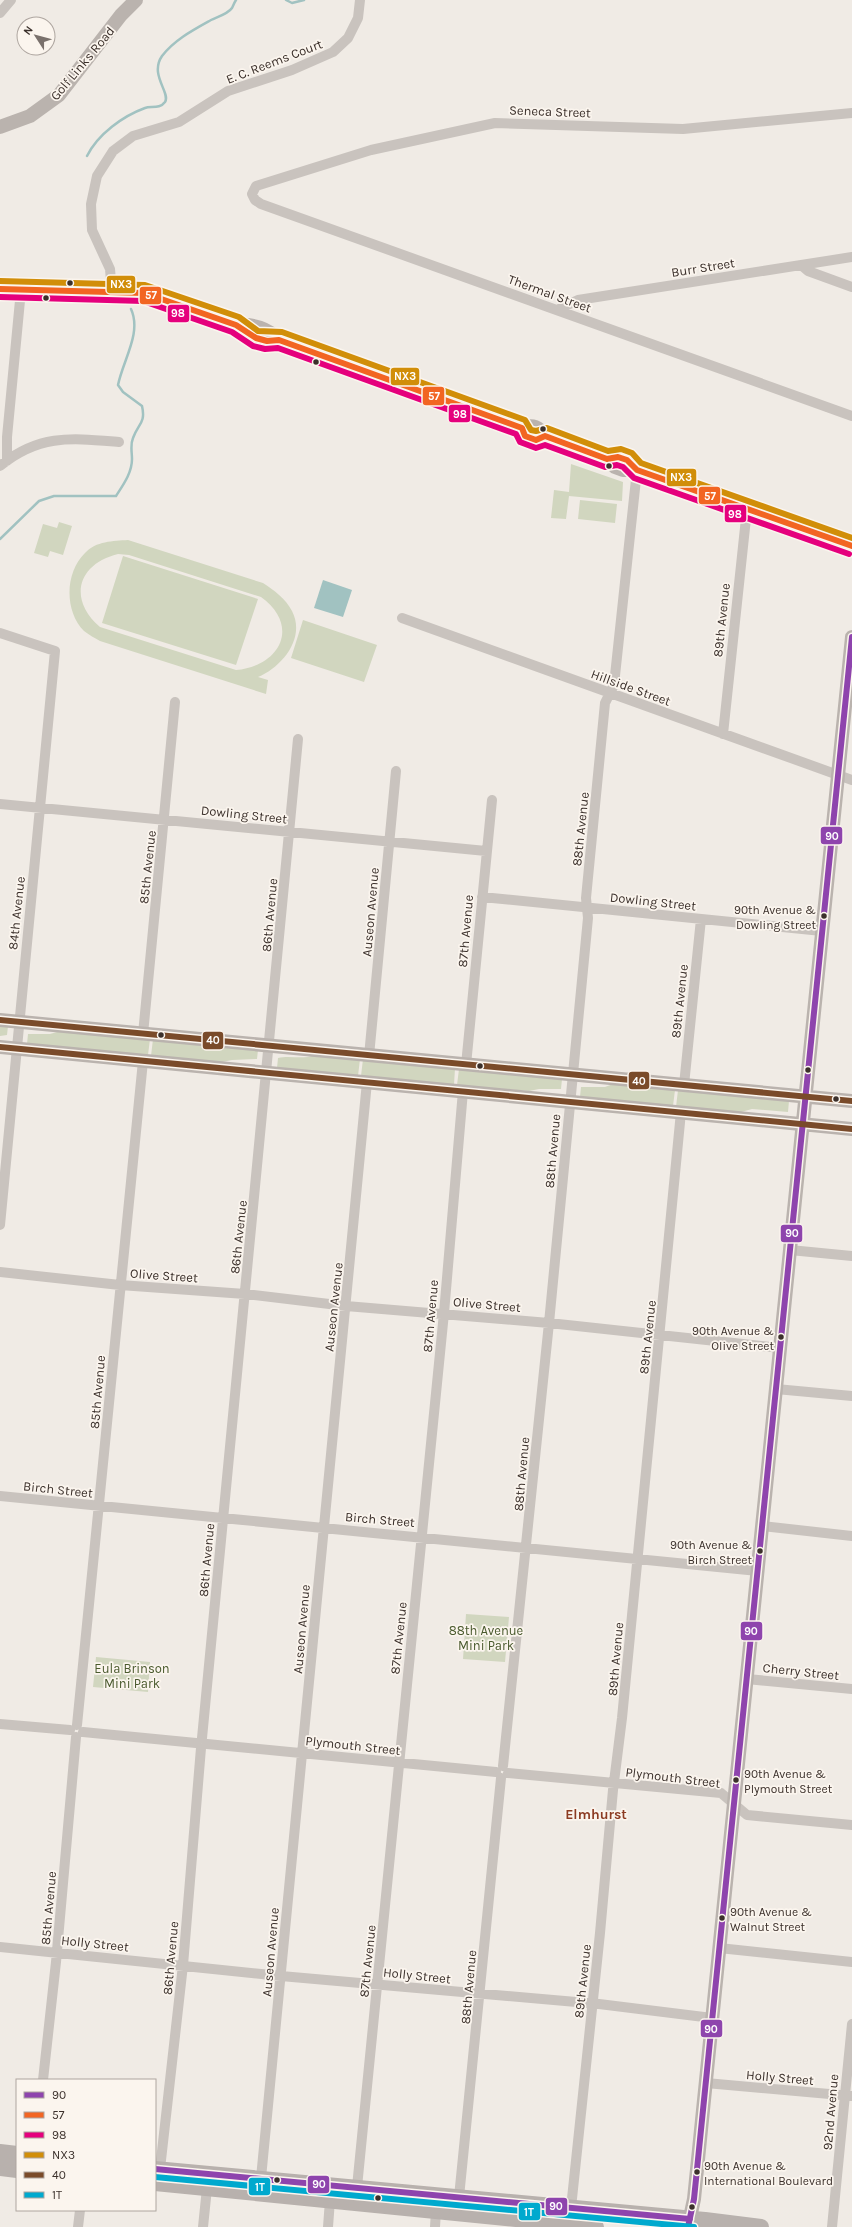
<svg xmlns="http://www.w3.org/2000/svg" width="852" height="2227" font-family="Karla,sans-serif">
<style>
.green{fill:#d1d6bf;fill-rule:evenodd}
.water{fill:#a1c2c1}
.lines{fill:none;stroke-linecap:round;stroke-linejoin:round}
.stream{stroke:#a1c2c1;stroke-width:2.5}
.street{stroke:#c9c3be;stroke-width:10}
.secondary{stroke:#bab3ae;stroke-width:14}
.primary{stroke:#b8b1ad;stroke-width:16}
.bus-1-casing{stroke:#fbf5ee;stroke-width:9}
.bus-2-casing{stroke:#fbf5ee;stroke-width:9}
.bus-3-casing{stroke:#fbf5ee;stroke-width:9}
.bus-4-casing{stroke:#fbf5ee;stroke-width:9}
.bus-5-casing{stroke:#fbf5ee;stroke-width:9}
.bus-6-casing{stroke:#fbf5ee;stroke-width:9}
.bus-1{stroke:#8e44ad;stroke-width:6}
.bus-2{stroke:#f26522;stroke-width:6}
.bus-3{stroke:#e5007d;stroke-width:6}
.bus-4{stroke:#d18e09;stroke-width:6}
.bus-5{stroke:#7a4b2a;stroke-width:6}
.bus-6{stroke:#00a9ce;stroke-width:6}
.bus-dot{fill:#3b302b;stroke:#fbf5ee;stroke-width:1.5}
.labels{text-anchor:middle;stroke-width:3.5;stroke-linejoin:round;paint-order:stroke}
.bus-label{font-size:12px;fill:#3b302b;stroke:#fbf5ee;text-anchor:end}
.street-label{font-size:13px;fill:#3b302b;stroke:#fbf5ee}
.park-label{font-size:13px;fill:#4a5a2e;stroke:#fbf5ee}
.neighbourhood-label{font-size:14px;font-weight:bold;fill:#8c3b22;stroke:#fbf5ee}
.line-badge{stroke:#fbf5ee;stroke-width:1.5}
.badge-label{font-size:11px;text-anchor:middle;font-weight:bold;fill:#fff}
</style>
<rect width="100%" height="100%" fill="#f0ebe5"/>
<path class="green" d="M571,464L623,482L622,501L569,496L566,519L551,518L554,490L569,492Z
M580,500L617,504L615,523L578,519Z
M59,522L72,526L63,555L50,551L48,557L34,553L43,524L57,528Z
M128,540L263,583C274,590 286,599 292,611C306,638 282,667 258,677L268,680L266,694L100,641C95,638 89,635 84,631C64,611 65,572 85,553C96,541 113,541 128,540ZM118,554L129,555L261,597C301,626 280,666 236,670L100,627C68,600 77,564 118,554Z
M123,556L258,599L236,665L102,623Z
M303,620L377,645L364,682L291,658Z
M0,1024L8,1026L7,1035L0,1036Z
M64,1030L150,1039L148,1055L27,1044L28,1034H50Z
M153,1039L258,1050L257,1059L232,1060L222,1062L151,1056Z
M314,1055L360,1059L358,1076L277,1068L278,1058C291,1055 302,1060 314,1055Z
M363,1059L455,1068L454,1085L361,1076Z
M459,1069L562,1079L561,1089H539L529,1091L457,1085Z
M613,1084L675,1090L673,1106L580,1097L581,1087H605Z
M678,1090L789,1101L788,1112L752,1109L741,1112L676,1107Z
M466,1614L509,1617L505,1662L463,1659Z
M96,1657L150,1662L148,1692L93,1687Z"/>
<path class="water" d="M323,580L352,590L343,617L314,608Z"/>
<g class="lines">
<path class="stream" d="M286,0L292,3L304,0
M87,156C98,134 123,116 145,108C151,106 160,109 165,102C171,93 149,75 162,56C174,40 193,30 211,20C217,17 228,14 232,8C233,6 234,3 236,0
M0,539L39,501L54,496H116C123,485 132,473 132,459C132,452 130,445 133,438C138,424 146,423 142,406L123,392L118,385C123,360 142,333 131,309"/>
<path class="street" d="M0,13L11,0
M852,113L683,129L495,123L371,150L256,186L252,194L255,200L261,204L852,416
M801,265L808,271L852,287
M112,292L110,269L92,230L91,204L97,176L113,151L133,136L179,122L228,91L292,70L333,52L348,38L358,18L360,0
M559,309L578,300L852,257
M7,461V437L21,290
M0,466C39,434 71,438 119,442
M402,618L852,780
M0,633L55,651L0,1225
M723,734L747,509
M0,804L486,851
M482,897L822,931
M143,1034L175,702
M369,1056L396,771
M466,1065L492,800
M684,1085L701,919
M790,1250L852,1256
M0,1272L120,1285L245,1294L346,1306L549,1323L780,1348
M776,1389L852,1396
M0,1496C252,1522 505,1545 758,1571
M762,1526L852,1536
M747,1679L852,1689
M0,1724L70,1730
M77,1725L143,1061
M83,1732L196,1743
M202,1738L298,739
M207,1744L496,1772
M503,1766L549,1323L588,918L586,898L605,703L614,685L637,470
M508,1773L721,1793L747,1815L852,1825
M0,1947L281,1976L599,2004L712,2018
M719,1948L852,1962
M43,2080L56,1962L76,1737
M706,2083L852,2096
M160,2169L183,1965L201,1748
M261,2178L367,1082
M357,2187L444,1313L463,1091
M459,2197L501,1778
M571,2208L600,1933L613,1790L622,1718L681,1112
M78,2227L80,2210
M203,2227L207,2188
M328,2227L330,2200
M435,2227L436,2210
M832,2227L852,2024"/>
<path class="secondary" d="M0,127L30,116L59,95L121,15L136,0
M0,289L144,293L236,325C254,324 267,328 279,340L522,428C533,424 539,427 545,436L607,459L615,467L623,470H637L852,546
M236,325C249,337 261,343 279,340
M522,428L525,436L536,440L545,436
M607,459C621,457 627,460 637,470
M0,1020L852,1101
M0,1047L852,1129
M688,2227L694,2199L852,637"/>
<path class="primary" d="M0,2152L17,2154
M0,2168L17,2170
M155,2169L705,2220L761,2227
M155,2183L596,2227"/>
<g class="bus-1-casing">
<path id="bus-1" d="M155,2169L690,2219
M688,2227L694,2199L852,637"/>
</g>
<g class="bus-2-casing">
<path id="bus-2" d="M0,289L144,293L236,325L256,338L267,341L279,340L522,428L525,436L536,440L545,436L607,459L618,457L627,460L637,470L852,546"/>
</g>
<g class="bus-3-casing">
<path id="bus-3" d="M0,297L143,301L232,332L253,346L265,349L278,348L516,434L520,442L536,448L545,445L605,467L617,465L623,467L634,478L849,554"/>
</g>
<g class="bus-4-casing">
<path id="bus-4" d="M0,281L145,285L239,317L258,331L282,332L525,420L531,430L536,431L547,428L608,451L621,449L632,453L641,463L852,538"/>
</g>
<g class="bus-5-casing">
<path id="bus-5" d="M0,1020L852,1101
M0,1047L852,1129"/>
</g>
<g class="bus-6-casing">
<path id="bus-6" d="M155,2177L694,2227"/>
</g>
<use href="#bus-1" class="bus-1"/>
<use href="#bus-2" class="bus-2"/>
<use href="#bus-3" class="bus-3"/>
<use href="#bus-4" class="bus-4"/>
<use href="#bus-5" class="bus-5"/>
<use href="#bus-6" class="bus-6"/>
</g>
<g class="bus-dot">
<circle cx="70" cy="283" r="3.5"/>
<circle cx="46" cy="298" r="3.5"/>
<circle cx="316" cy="362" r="3.5"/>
<circle cx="543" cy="429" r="3.5"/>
<circle cx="609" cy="466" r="3.5"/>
<circle cx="824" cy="916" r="3.5"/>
<circle cx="161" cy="1035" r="3.5"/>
<circle cx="480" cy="1066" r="3.5"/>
<circle cx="808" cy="1070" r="3.5"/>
<circle cx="836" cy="1099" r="3.5"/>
<circle cx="781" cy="1337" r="3.5"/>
<circle cx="760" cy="1551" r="3.5"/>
<circle cx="736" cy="1780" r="3.5"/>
<circle cx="722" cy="1918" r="3.5"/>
<circle cx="697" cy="2172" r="3.5"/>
<circle cx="277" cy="2180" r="3.5"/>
<circle cx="378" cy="2198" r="3.5"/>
<circle cx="692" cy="2207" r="3.5"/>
</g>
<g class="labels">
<g class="bus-label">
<text x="816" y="914">90th Avenue &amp;<tspan x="816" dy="15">Dowling Street</tspan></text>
<text x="774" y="1335">90th Avenue &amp;<tspan x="774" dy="15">Olive Street</tspan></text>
<text x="752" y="1549">90th Avenue &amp;<tspan x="752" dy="15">Birch Street</tspan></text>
<text x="744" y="1778" text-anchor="start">90th Avenue &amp;<tspan x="744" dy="15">Plymouth Street</tspan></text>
<text x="730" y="1916" text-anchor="start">90th Avenue &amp;<tspan x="730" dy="15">Walnut Street</tspan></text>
<text x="704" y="2170" text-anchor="start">90th Avenue &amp;<tspan x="704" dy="15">International Boulevard</tspan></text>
</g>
<g class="street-label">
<text transform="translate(274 61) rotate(-21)" y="5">E. C. Reems Court</text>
<text transform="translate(82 63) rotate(-50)" y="5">Golf Links Road</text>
<text transform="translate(550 111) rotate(2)" y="5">Seneca Street</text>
<text transform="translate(703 267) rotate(-9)" y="5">Burr Street</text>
<text transform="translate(550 293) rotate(20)" y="5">Thermal Street</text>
<text transform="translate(721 620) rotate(-84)" y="5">89th Avenue</text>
<text transform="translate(631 687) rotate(20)" y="5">Hillside Street</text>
<text transform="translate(244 814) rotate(6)" y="5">Dowling Street</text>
<text transform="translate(580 829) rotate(-84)" y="5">88th Avenue</text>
<text transform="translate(147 867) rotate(-84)" y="5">85th Avenue</text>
<text transform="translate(653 901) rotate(6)" y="5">Dowling Street</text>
<text transform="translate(370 912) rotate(-85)" y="5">Auseon Avenue</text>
<text transform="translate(16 913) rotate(-84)" y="5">84th Avenue</text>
<text transform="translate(269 915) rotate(-85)" y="5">86th Avenue</text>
<text transform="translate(465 931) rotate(-85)" y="5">87th Avenue</text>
<text transform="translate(679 1001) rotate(-84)" y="5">89th Avenue</text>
<text transform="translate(552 1151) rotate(-85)" y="5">88th Avenue</text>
<text transform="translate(238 1237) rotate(-84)" y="5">86th Avenue</text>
<text transform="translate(164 1275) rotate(4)" y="5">Olive Street</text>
<text transform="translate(487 1304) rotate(5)" y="5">Olive Street</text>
<text transform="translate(333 1307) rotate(-84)" y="5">Auseon Avenue</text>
<text transform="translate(430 1316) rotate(-85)" y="5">87th Avenue</text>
<text transform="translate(647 1337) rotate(-84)" y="5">89th Avenue</text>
<text transform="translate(97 1392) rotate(-85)" y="5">85th Avenue</text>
<text transform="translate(521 1474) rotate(-85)" y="5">88th Avenue</text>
<text transform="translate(58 1489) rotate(6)" y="5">Birch Street</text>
<text transform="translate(380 1519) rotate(5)" y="5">Birch Street</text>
<text transform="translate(206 1560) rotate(-85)" y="5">86th Avenue</text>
<text transform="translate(301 1629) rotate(-85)" y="5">Auseon Avenue</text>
<text transform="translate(398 1638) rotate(-84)" y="5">87th Avenue</text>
<text transform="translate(615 1659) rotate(-85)" y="5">89th Avenue</text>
<text transform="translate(801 1671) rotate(6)" y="5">Cherry Street</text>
<text transform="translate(353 1745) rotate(6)" y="5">Plymouth Street</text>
<text transform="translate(673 1777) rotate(7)" y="5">Plymouth Street</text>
<text transform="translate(48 1908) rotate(-85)" y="5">85th Avenue</text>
<text transform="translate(95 1943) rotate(6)" y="5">Holly Street</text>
<text transform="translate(270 1952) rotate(-85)" y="5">Auseon Avenue</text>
<text transform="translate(170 1958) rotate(-85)" y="5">86th Avenue</text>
<text transform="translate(367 1961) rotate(-84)" y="5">87th Avenue</text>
<text transform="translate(417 1975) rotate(6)" y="5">Holly Street</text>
<text transform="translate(582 1981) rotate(-84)" y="5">89th Avenue</text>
<text transform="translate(468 1987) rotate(-85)" y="5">88th Avenue</text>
<text transform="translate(780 2077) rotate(5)" y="5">Holly Street</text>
<text transform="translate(830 2112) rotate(-85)" y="5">92nd Avenue</text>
</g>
<g class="park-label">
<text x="486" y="1635">88th Avenue<tspan x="486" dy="15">Mini Park</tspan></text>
<text x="132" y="1673">Eula Brinson<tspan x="132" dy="15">Mini Park</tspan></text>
</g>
<g class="neighbourhood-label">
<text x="596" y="1819">Elmhurst</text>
</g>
</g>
<g class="line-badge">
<rect x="106" y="275" width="30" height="19" rx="4" fill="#d18e09"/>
<rect x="139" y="286" width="23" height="19" rx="4" fill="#f26522"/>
<rect x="167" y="304" width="23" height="19" rx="4" fill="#e5007d"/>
<rect x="390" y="367" width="30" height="19" rx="4" fill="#d18e09"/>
<rect x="422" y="386" width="23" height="20" rx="4" fill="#f26522"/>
<rect x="448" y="404" width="23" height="19" rx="4" fill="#e5007d"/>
<rect x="666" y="468" width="31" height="19" rx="4" fill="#d18e09"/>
<rect x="698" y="486" width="23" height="19" rx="4" fill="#f26522"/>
<rect x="724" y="504" width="23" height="19" rx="4" fill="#e5007d"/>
<rect x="820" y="826" width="23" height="19" rx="4" fill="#8e44ad"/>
<rect x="202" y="1031" width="22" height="19" rx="4" fill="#7a4b2a"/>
<rect x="628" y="1071" width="22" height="19" rx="4" fill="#7a4b2a"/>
<rect x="780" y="1224" width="23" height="19" rx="4" fill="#8e44ad"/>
<rect x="740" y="1621" width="23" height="20" rx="4" fill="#8e44ad"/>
<rect x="700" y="2019" width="23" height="19" rx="4" fill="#8e44ad"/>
<rect x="307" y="2175" width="23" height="19" rx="4" fill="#8e44ad"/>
<rect x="248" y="2177" width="23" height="19" rx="4" fill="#00a9ce"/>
<rect x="545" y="2197" width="23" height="19" rx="4" fill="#8e44ad"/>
<rect x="518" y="2202" width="23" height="19" rx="4" fill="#00a9ce"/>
</g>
<g class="badge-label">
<text x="121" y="288">NX3</text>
<text x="151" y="299">57</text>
<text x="178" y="317">98</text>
<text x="405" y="380">NX3</text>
<text x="434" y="400">57</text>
<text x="460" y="418">98</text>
<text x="681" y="481">NX3</text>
<text x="710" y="500">57</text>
<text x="735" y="518">98</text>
<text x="832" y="840">90</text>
<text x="213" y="1044">40</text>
<text x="639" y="1085">40</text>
<text x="792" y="1237">90</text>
<text x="751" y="1635">90</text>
<text x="711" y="2033">90</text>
<text x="319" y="2188">90</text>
<text x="260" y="2191">1T</text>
<text x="556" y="2210">90</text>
<text x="529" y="2216">1T</text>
</g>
<rect x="16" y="2079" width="140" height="132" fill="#fbf5ee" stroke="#aea6a0"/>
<rect x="24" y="2092" width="20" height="6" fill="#8e44ad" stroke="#aea6a0"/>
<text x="52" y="2099" font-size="12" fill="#3b302b">90</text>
<rect x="24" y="2112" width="20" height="6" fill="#f26522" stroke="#aea6a0"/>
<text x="52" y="2119" font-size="12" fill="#3b302b">57</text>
<rect x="24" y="2132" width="20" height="6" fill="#e5007d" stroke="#aea6a0"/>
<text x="52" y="2139" font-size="12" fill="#3b302b">98</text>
<rect x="24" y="2152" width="20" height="6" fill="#d18e09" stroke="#aea6a0"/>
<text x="52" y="2159" font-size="12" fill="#3b302b">NX3</text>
<rect x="24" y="2172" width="20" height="6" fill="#7a4b2a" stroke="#aea6a0"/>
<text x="52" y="2179" font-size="12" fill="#3b302b">40</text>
<rect x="24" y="2192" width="20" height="6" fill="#00a9ce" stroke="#aea6a0"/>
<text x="52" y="2199" font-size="12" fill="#3b302b">1T</text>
<g transform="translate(36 36) rotate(306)"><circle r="19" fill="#fbf5ee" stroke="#aea6a0"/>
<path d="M0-3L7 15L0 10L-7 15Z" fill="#7a716c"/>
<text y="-6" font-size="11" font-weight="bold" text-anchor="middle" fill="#3b302b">N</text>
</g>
</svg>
